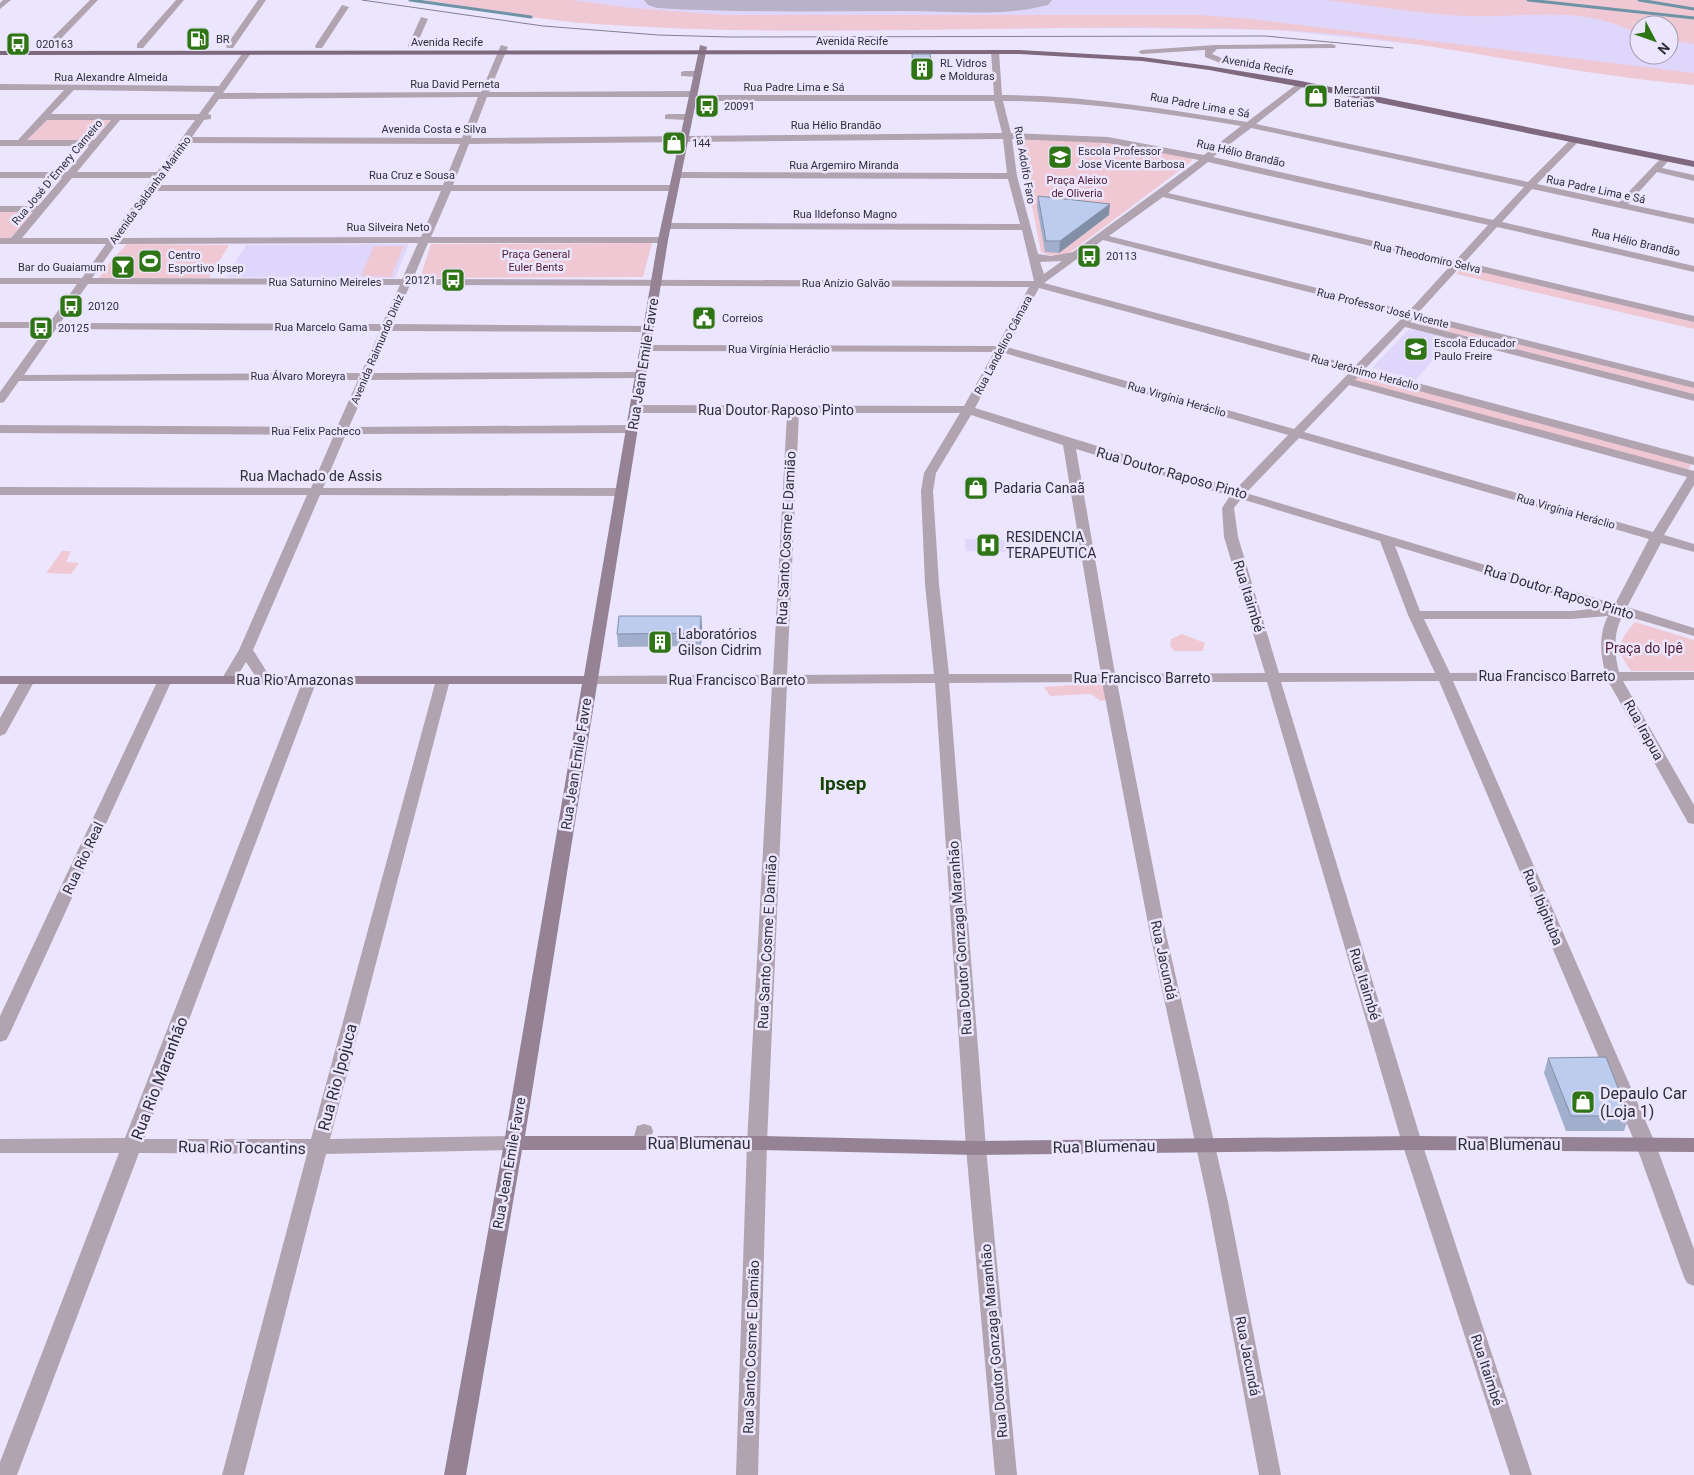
<svg xmlns="http://www.w3.org/2000/svg" width="1694" height="1475" font-family="Roboto,sans-serif">
<style>
.built{fill:#dfd7fb;fill-rule:evenodd}
.green{fill:#efc8d4}
.lines{fill:none;stroke-linecap:round;stroke-linejoin:round}
.stream{stroke:#6e93a7;stroke-width:3}
.taxiway{fill:#b7b2c7;fill-rule:evenodd}
.street{fill:#b1a4b0;fill-rule:evenodd}
.secondary{fill:#958294;fill-rule:evenodd}
.primary{fill:#80697f;fill-rule:evenodd}
.tram{stroke:#837f90;stroke-width:1}
.wall{fill:#a1afcd}
.shaded-wall{fill:#838fa7}
.building{fill:#bce;stroke:#838fa7}
.labels{text-anchor:middle;stroke-width:5;stroke-linejoin:round;paint-order:stroke}
.far-poi-label{font-size:11px;fill:#2f2d38;stroke:#ebe6fe;text-anchor:start}
.far-street-label{font-size:11px;fill:#2f2d38;stroke:#ebe6fe}
.far-park-label{font-size:11px;fill:#501d31;stroke:#ebe6fe}
.street-label{font-size:14px;fill:#2f2d38;stroke:#ebe6fe}
.poi-label{font-size:14px;fill:#2f2d38;stroke:#ebe6fe;text-anchor:start}
.park-label{font-size:14px;fill:#501d31;stroke:#ebe6fe}
.near-street-label{font-size:16px;fill:#2f2d38;stroke:#ebe6fe}
.near-poi-label{font-size:16px;fill:#2f2d38;stroke:#ebe6fe;text-anchor:start}
.district-label{font-size:19px;font-weight:bold;fill:#154205;stroke:#ebe6fe}
</style>
<rect width="100%" height="100%" fill="#ebe6fe"/>
<path class="built" d="M423,0H1694V85L1582,71L1441,47L1276,30L1123,28L725,30L592,23L535,17ZM1639,25H1669V55H1639Z
M409,244L395,278L226,277L246,245Z
M1413,329L1451,339L1416,380L1372,368L1408,330Z
M965,539L1010,540L1011,552L966,551Z"/>
<path class="green" d="M424,0H571L632,8L726,15H1201L1252,19L1694,73V85C1553,73 1416,36 1275,30C1048,21 821,40 595,24C538,20 480,9 424,0Z
M1327,0H1694V44L1669,40V25H1639V35C1585,4 1526,18 1467,16C1421,14 1374,6 1327,0Z
M113,118L91,142L26,141L48,119Z
M1024,138L1106,141L1191,157L1192,161L1072,251C1061,256 1052,258 1041,252L1019,140Z
M35,210L11,239H0V211Z
M652,243L643,277L420,278L431,244Z
M127,244L229,245L209,278L98,279L110,262Z
M374,246H404L391,277L361,276Z
M1462,267L1694,320V329L1456,274Z
M1426,321L1694,387V394L1422,325Z
M1358,373L1692,463L1688,470L1351,381Z
M62,551H71L66,562L79,563L71,574L46,573Z
M1635,622L1694,640V671H1631C1615,649 1618,642 1635,622Z
M1182,634L1205,643L1203,651H1174L1170,645L1171,639Z
M1104,683L1106,700L1101,701L1091,694L1050,696L1044,687Z"/>
<g class="lines">
<path class="stream" d="M410,0L531,17
M1528,0L1694,18
M1639,0L1694,9"/>
<path class="taxiway" d="M644,0H1052L1048,5C1001,17 952,11 904,11C822,11 739,13 657,8L648,5Z"/>
<path class="street" d="M3,0H11L0,9V3Z
M90,0H98L52,48H46V44Z
M176,0H184L143,48H137V44Z
M258,0H266L233,48H227L226,46Z
M342,5L349,7L322,48H316L315,46Z
M421,17L428,19L416,46L409,48L408,46Z
M1332,44L1336,46L1335,48L1217,49L1212,54L1226,60L1227,62L1223,64L1205,57V50L1142,54L1138,52L1142,50L1215,45Z
M501,45L508,47L489,92L693,91L696,92V95H994L991,52L995,50L999,52L1002,95C1085,95 1166,109 1247,122L1301,81L1304,82V86L1256,124L1528,182L1572,138L1575,137L1580,140L1578,142L1537,184L1619,202L1663,156H1669L1671,158L1662,168L1694,175V181L1657,172L1628,204L1694,218V224L1532,189L1502,222L1694,266V272L1497,227L1465,262L1694,316V322L1460,267L1418,313L1694,382V388L1413,318L1410,322L1694,394V401L1405,327L1365,369L1694,457V465L1360,375L1355,380L1694,471V485L1664,535L1694,544V552L1661,543L1627,607L1694,628V636L1623,615C1613,633 1614,653 1619,672H1694V680L1623,681L1694,805V824L1688,823L1686,819L1608,681H1453L1656,1145L1694,1249V1286L1687,1283L1684,1277L1636,1145L1439,681L1281,682L1422,1143L1532,1475H1510L1402,1143L1267,682H1117L1166,934L1228,1202L1281,1475H1259L1208,1202L1150,934L1102,682L949,683L986,1148L1017,1475H995L966,1148L935,683L787,684L767,1143L758,1475H736L747,1143L772,684H590L585,683L583,680L585,677L590,676L773,675L787,413H635L629,409L635,405L964,406L994,352L645,351L639,348L645,345L997,346L1029,287L410,285L393,324L649,326L654,329L649,332L390,331L372,373L641,372L647,375L641,378L370,380L349,427L632,425L638,429L632,433L346,434L323,488H622L628,492L622,496L320,495L253,650L272,680L270,683H260L246,662L233,683H223L221,680L239,650L307,495H0V487L311,488L334,435L0,433V425L337,427L358,380L19,381L4,402L0,403V392L46,328H0V322H50L77,284H0V278H82L106,244H0V238H11L33,212H0V206H38L62,178H0V172H67L89,146H0V140H18L64,90H0V84L219,86L244,51H247L251,53L223,93L481,92ZM74,90L215,92L199,114H51ZM478,97L462,138L192,137L204,120L211,119V115L208,114L219,99ZM487,97H689V100L692,101H994L1002,133L471,138ZM1003,101C1084,101 1162,113 1241,126L1204,155L1108,137L1011,133ZM47,120H111L94,140H27ZM120,120H195L157,172H77ZM1251,128L1524,187L1493,220L1213,157ZM1003,139L1007,173L677,172L672,175L677,178L1008,179L1020,224L666,223L661,226L666,229L1022,230L1034,281L413,279L428,243H663L668,240L663,237H431L451,191H674L679,188L674,185H453L469,144ZM1012,139L1108,143L1199,160L1073,252L1051,256L1038,254L1017,176ZM188,143L460,144L443,185H158ZM1208,162L1488,225L1456,260L1168,193ZM72,178H153L110,238H22ZM154,191H441L421,237L121,238ZM1163,197L1451,265L1409,311L1109,236ZM1103,240L1404,316L1355,366L1044,283ZM418,243L402,279L92,278L116,244ZM1062,261L1044,274L1040,262ZM88,284L400,285L382,324L60,323ZM1039,288L1350,372L1294,429L1007,347ZM56,329L380,331L361,373L24,375ZM1004,353L1288,435L1236,489L975,408ZM1349,385L1687,477L1653,532L1304,432ZM799,413H960L924,473L921,491L925,584L934,674L787,675ZM971,415L1063,445L1101,674H949L939,584L933,491L936,473ZM1299,438L1649,539L1615,604L1246,493ZM1076,449L1230,496L1222,508L1224,537L1265,673L1115,674ZM1241,499L1380,541L1408,615L1435,673H1279L1238,537L1234,508ZM1395,546L1601,608L1572,611H1420ZM1608,616C1599,633 1600,653 1605,672L1450,673L1424,619H1572Z
M684,71H697L701,74L697,77L681,76V72Z
M668,114H688L692,117L688,120L665,119V115Z
M28,676L33,677L35,680L7,731L5,734L0,736V718L21,680L23,677Z
M165,676L170,677L172,680L9,1035L6,1040L0,1042V1016L158,680L160,677Z
M310,676L315,677L317,680L144,1139H311L436,680L438,677H448L450,680L330,1139L514,1136L521,1138L524,1143L521,1148L514,1150L326,1154L244,1475H222L307,1154L139,1153L17,1475H0V1462L119,1153H0V1139L125,1138L303,680L305,677Z
M644,1124L651,1126L653,1131L649,1148L642,1150L635,1148L632,1143L637,1126Z"/>
<path class="secondary" d="M700,45L707,47L668,240L525,1136H757L976,1141L1412,1136L1694,1138V1152L1412,1150L976,1155L757,1150H522L466,1475H444L504,1143L582,684H0V676H584L658,240Z"/>
<path class="primary" d="M1019,50L1142,57L1209,66L1301,81L1694,161V167L1301,87L1209,70L1142,61L1019,54L0,55V51Z"/>
<path class="tram" d="M362,0L543,26L658,35L730,37L1265,36L1393,48"/>
</g>
<path class="wall" d="M912,54L933,70V77H912Z
M1038,196L1109,215L1059,253L1045,252L1037,207Z
M701,616L702,629L701,646L618,647L617,634Z
M1548,1058L1629,1116L1624,1131H1566L1544,1073Z"/>
<path class="shaded-wall" d="M1110,204L1109,215L1059,253L1060,241Z
M701,616L702,629L701,646L700,633Z"/>
<path class="building" d="M912,54H930L933,70H913Z
M1038,196L1110,204L1060,241H1046Z
M619,616H701L700,633L617,634Z
M1606,1057L1629,1116H1571L1548,1058Z"/>
<defs>
<g id="fuel-square" transform="scale(1.25)"><rect x="-9" y="-9" width="18" height="18" rx="4" fill="#2f7515" stroke="#ebe6fe"/><path d="M-5.5-6h7V0h2V4h1.3V-2.5L3-4.5l.8-.8L6-3V5H2.5V1h-1V6h-7ZM-4.2-4.7v3.2H.2V-4.7Z" fill="#fff"/></g>
<g id="bus-square" transform="scale(1.25)"><rect x="-9" y="-9" width="18" height="18" rx="4" fill="#2f7515" stroke="#ebe6fe"/><path d="M-5-6H5V4H4V6H2V4H-2V6H-4V4H-5ZM-3.5-4V0h7V-4ZM-3.5 1.2v1.5H-2V1.2ZM2 1.2v1.5H3.5V1.2Z" fill="#fff"/></g>
<g id="building-square" transform="scale(1.25)"><rect x="-9" y="-9" width="18" height="18" rx="4" fill="#2f7515" stroke="#ebe6fe"/><path d="M-4-6H4V6H1V3H-1V6H-4ZM-2.5-4.3h1.7v1.8h-1.7ZM.8-4.3h1.7v1.8H.8ZM-2.5-1h1.7V.8h-1.7ZM.8-1h1.7V.8H.8Z" fill="#fff"/></g>
<g id="shop-square" transform="scale(1.25)"><rect x="-9" y="-9" width="18" height="18" rx="4" fill="#2f7515" stroke="#ebe6fe"/><path d="M-5-2.5h2.3a2.7 3.5 0 0 1 5.4 0H5L5.5 6h-11ZM-1.5-2.5h3a1.5 2.3 0 0 0-3 0Z" fill="#fff"/></g>
<g id="school-square" transform="scale(1.25)"><rect x="-9" y="-9" width="18" height="18" rx="4" fill="#2f7515" stroke="#ebe6fe"/><path d="M0-5L7-2L0 1L-7-2ZM-4 1L0 2.5L4 1V4Q0 6-4 4Z" fill="#fff"/></g>
<g id="stadium-square" transform="scale(1.25)"><rect x="-9" y="-9" width="18" height="18" rx="4" fill="#2f7515" stroke="#ebe6fe"/><path d="M0-5a6.5 5 0 1 0 0 10a6.5 5 0 1 0 0-10ZM-3.5-1.8h7v3.6h-7Z" fill="#fff"/></g>
<g id="bar-square" transform="scale(1.25)"><rect x="-9" y="-9" width="18" height="18" rx="4" fill="#2f7515" stroke="#ebe6fe"/><path d="M-6-5H6L.8 .8V4.5H3.5V6h-7V4.5H-.8V.8Z" fill="#fff"/></g>
<g id="civic-square" transform="scale(1.25)"><rect x="-9" y="-9" width="18" height="18" rx="4" fill="#2f7515" stroke="#ebe6fe"/><path d="M-.6-6.5H3V-4.5H.6V-3L4-1V1h2V6H-6V1h2V-1L-.6-3ZM-1.2 2.5V6h2.4V2.5Z" fill="#fff"/></g>
<g id="hospital-square" transform="scale(1.25)"><rect x="-9" y="-9" width="18" height="18" rx="4" fill="#2f7515" stroke="#ebe6fe"/><path d="M-5-5h3v3.5h4V-5h3V5h-3V1.5h-4V5h-3Z" fill="#fff"/></g>
</defs>
<g fill-rule="evenodd">
<use href="#fuel-square" x="198" y="39"/>
<use href="#bus-square" x="18" y="44"/>
<use href="#building-square" x="922" y="69"/>
<use href="#shop-square" x="1316" y="96"/>
<use href="#bus-square" x="707" y="106"/>
<use href="#shop-square" x="674" y="143"/>
<use href="#school-square" x="1060" y="157"/>
<use href="#bus-square" x="1089" y="256"/>
<use href="#stadium-square" x="150" y="261"/>
<use href="#bar-square" x="123" y="267"/>
<use href="#bus-square" x="453" y="280"/>
<use href="#bus-square" x="71" y="306"/>
<use href="#civic-square" x="704" y="318"/>
<use href="#bus-square" x="41" y="328"/>
<use href="#school-square" x="1416" y="349"/>
<use href="#shop-square" x="976" y="488"/>
<use href="#hospital-square" x="988" y="545"/>
<use href="#building-square" x="660" y="642"/>
<use href="#shop-square" x="1583" y="1102"/>
</g>
<g class="labels">
<g class="far-poi-label">
<text x="216" y="43">BR</text>
<text x="36" y="48">020163</text>
<text x="940" y="67">RL Vidros<tspan x="940" dy="13">e Molduras</tspan></text>
<text x="1334" y="94">Mercantil<tspan x="1334" dy="13">Baterias</tspan></text>
<text x="724" y="110">20091</text>
<text x="692" y="147">144</text>
<text x="1078" y="155">Escola Professor<tspan x="1078" dy="13">Jose Vicente Barbosa</tspan></text>
<text x="168" y="259">Centro<tspan x="168" dy="13">Esportivo Ipsep</tspan></text>
<text x="1106" y="260">20113</text>
<text x="106" y="271" text-anchor="end">Bar do Guaiamum</text>
<text x="436" y="284" text-anchor="end">20121</text>
<text x="88" y="310">20120</text>
<text x="722" y="322">Correios</text>
<text x="58" y="332">20125</text>
<text x="1434" y="347">Escola Educador<tspan x="1434" dy="13">Paulo Freire</tspan></text>
</g>
<g class="far-street-label">
<text x="852" y="45">Avenida Recife</text>
<text x="447" y="46">Avenida Recife</text>
<text transform="translate(1258 65) rotate(10)" y="4">Avenida Recife</text>
<text x="111" y="81">Rua Alexandre Almeida</text>
<text x="455" y="88">Rua David Perneta</text>
<text x="794" y="91">Rua Padre Lima e Sá</text>
<text transform="translate(1200 105) rotate(10)" y="4">Rua Padre Lima e Sá</text>
<text x="836" y="129">Rua Hélio Brandão</text>
<text x="434" y="133">Avenida Costa e Silva</text>
<text transform="translate(1241 153) rotate(13)" y="4">Rua Hélio Brandão</text>
<text x="844" y="169">Rua Argemiro Miranda</text>
<text transform="translate(1025 165) rotate(80)" y="4">Rua Adolfo Faro</text>
<text transform="translate(57 172) rotate(-50)" y="4">Rua José D´Emery Carneiro</text>
<text x="412" y="179">Rua Cruz e Sousa</text>
<text transform="translate(1596 189) rotate(12)" y="4">Rua Padre Lima e Sá</text>
<text transform="translate(150 190) rotate(-54)" y="4">Avenida Saldanha Marinho</text>
<text x="845" y="218">Rua Ildefonso Magno</text>
<text x="388" y="231">Rua Silveira Neto</text>
<text transform="translate(1636 242) rotate(13)" y="4">Rua Hélio Brandão</text>
<text transform="translate(1427 257) rotate(13)" y="4">Rua Theodomiro Selva</text>
<text x="325" y="286">Rua Saturnino Meireles</text>
<text x="846" y="287">Rua Anízio Galvão</text>
<text transform="translate(1383 308) rotate(14)" y="4">Rua Professor José Vicente</text>
<text x="321" y="331">Rua Marcelo Gama</text>
<text transform="translate(1003 345) rotate(-62)" y="4">Rua Landelino Câmara</text>
<text transform="translate(377 349) rotate(-67)" y="4">Avenida Raimundo Diniz</text>
<text x="779" y="353">Rua Virgínia Heráclio</text>
<text transform="translate(1365 372) rotate(15)" y="4">Rua Jerônimo Heráclio</text>
<text x="298" y="380">Rua Álvaro Moreyra</text>
<text transform="translate(1177 399) rotate(16)" y="4">Rua Virgínia Heráclio</text>
<text x="316" y="435">Rua Felix Pacheco</text>
<text transform="translate(1566 511) rotate(16)" y="4">Rua Virgínia Heráclio</text>
</g>
<g class="far-park-label">
<text x="1077" y="184">Praça Aleixo<tspan x="1077" dy="13">de Oliveria</tspan></text>
<text x="536" y="258">Praça General<tspan x="536" dy="13">Euler Bents</tspan></text>
</g>
<g class="street-label">
<text transform="translate(643 364) rotate(-81)" y="5">Rua Jean Emile Favre</text>
<text x="776" y="415">Rua Doutor Raposo Pinto</text>
<text transform="translate(1172 473) rotate(16)" y="5">Rua Doutor Raposo Pinto</text>
<text x="311" y="481">Rua Machado de Assis</text>
<text transform="translate(786 538) rotate(-87)" y="5">Rua Santo Cosme E Damião</text>
<text transform="translate(1559 592) rotate(17)" y="5">Rua Doutor Raposo Pinto</text>
<text transform="translate(1249 596) rotate(73)" y="5">Rua Itaimbé</text>
<text x="1547" y="681">Rua Francisco Barreto</text>
<text x="1142" y="683">Rua Francisco Barreto</text>
<text x="295" y="685">Rua Rio Amazonas</text>
<text x="737" y="685">Rua Francisco Barreto</text>
<text transform="translate(1644 730) rotate(61)" y="5">Rua Irapua</text>
<text transform="translate(576 764) rotate(-81)" y="5">Rua Jean Emile Favre</text>
<text transform="translate(83 858) rotate(-65)" y="5">Rua Rio Real</text>
<text transform="translate(1543 907) rotate(67)" y="5">Rua Ibipituba</text>
<text transform="translate(960 938) rotate(-94)" y="5">Rua Doutor Gonzaga Maranhão</text>
<text transform="translate(767 942) rotate(-87)" y="5">Rua Santo Cosme E Damião</text>
<text transform="translate(1164 960) rotate(78)" y="5">Rua Jacundá</text>
<text transform="translate(1365 984) rotate(73)" y="5">Rua Itaimbé</text>
<text transform="translate(509 1163) rotate(-80)" y="5">Rua Jean Emile Favre</text>
<text transform="translate(994 1341) rotate(-95)" y="5">Rua Doutor Gonzaga Maranhão</text>
<text transform="translate(751 1347) rotate(-88)" y="5">Rua Santo Cosme E Damião</text>
<text transform="translate(1248 1356) rotate(79)" y="5">Rua Jacundá</text>
<text transform="translate(1487 1370) rotate(72)" y="5">Rua Itaimbé</text>
</g>
<g class="poi-label">
<text x="994" y="493">Padaria Canaã</text>
<text x="1006" y="542">RESIDENCIA<tspan x="1006" dy="16">TERAPEUTICA</tspan></text>
<text x="678" y="639">Laboratórios<tspan x="678" dy="16">Gilson Cidrim</tspan></text>
</g>
<g class="park-label">
<text x="1644" y="653">Praça do Ipê</text>
</g>
<g class="near-street-label">
<text transform="translate(337 1077) rotate(-75)" y="6">Rua Rio Ipojuca</text>
<text transform="translate(159 1078) rotate(-69)" y="6">Rua Rio Maranhão</text>
<text x="699" y="1149">Rua Blumenau</text>
<text x="1509" y="1150">Rua Blumenau</text>
<text transform="translate(1104 1146) rotate(-1)" y="6">Rua Blumenau</text>
<text transform="translate(242 1147) rotate(1)" y="6">Rua Rio Tocantins</text>
</g>
<g class="near-poi-label">
<text x="1600" y="1099">Depaulo Car<tspan x="1600" dy="18">(Loja 1)</tspan></text>
</g>
<g class="district-label">
<text x="843" y="790">Ipsep</text>
</g>
</g>
<g transform="translate(1654 40) rotate(131)"><circle r="24" fill="#ebe6fe" stroke="#a09caf"/>
<path d="M0-4L9 19L0 12L-9 19Z" fill="#2f7515"/>
<text y="-8" font-size="14" font-weight="bold" text-anchor="middle" fill="#2f2d38">N</text>
</g>
</svg>
